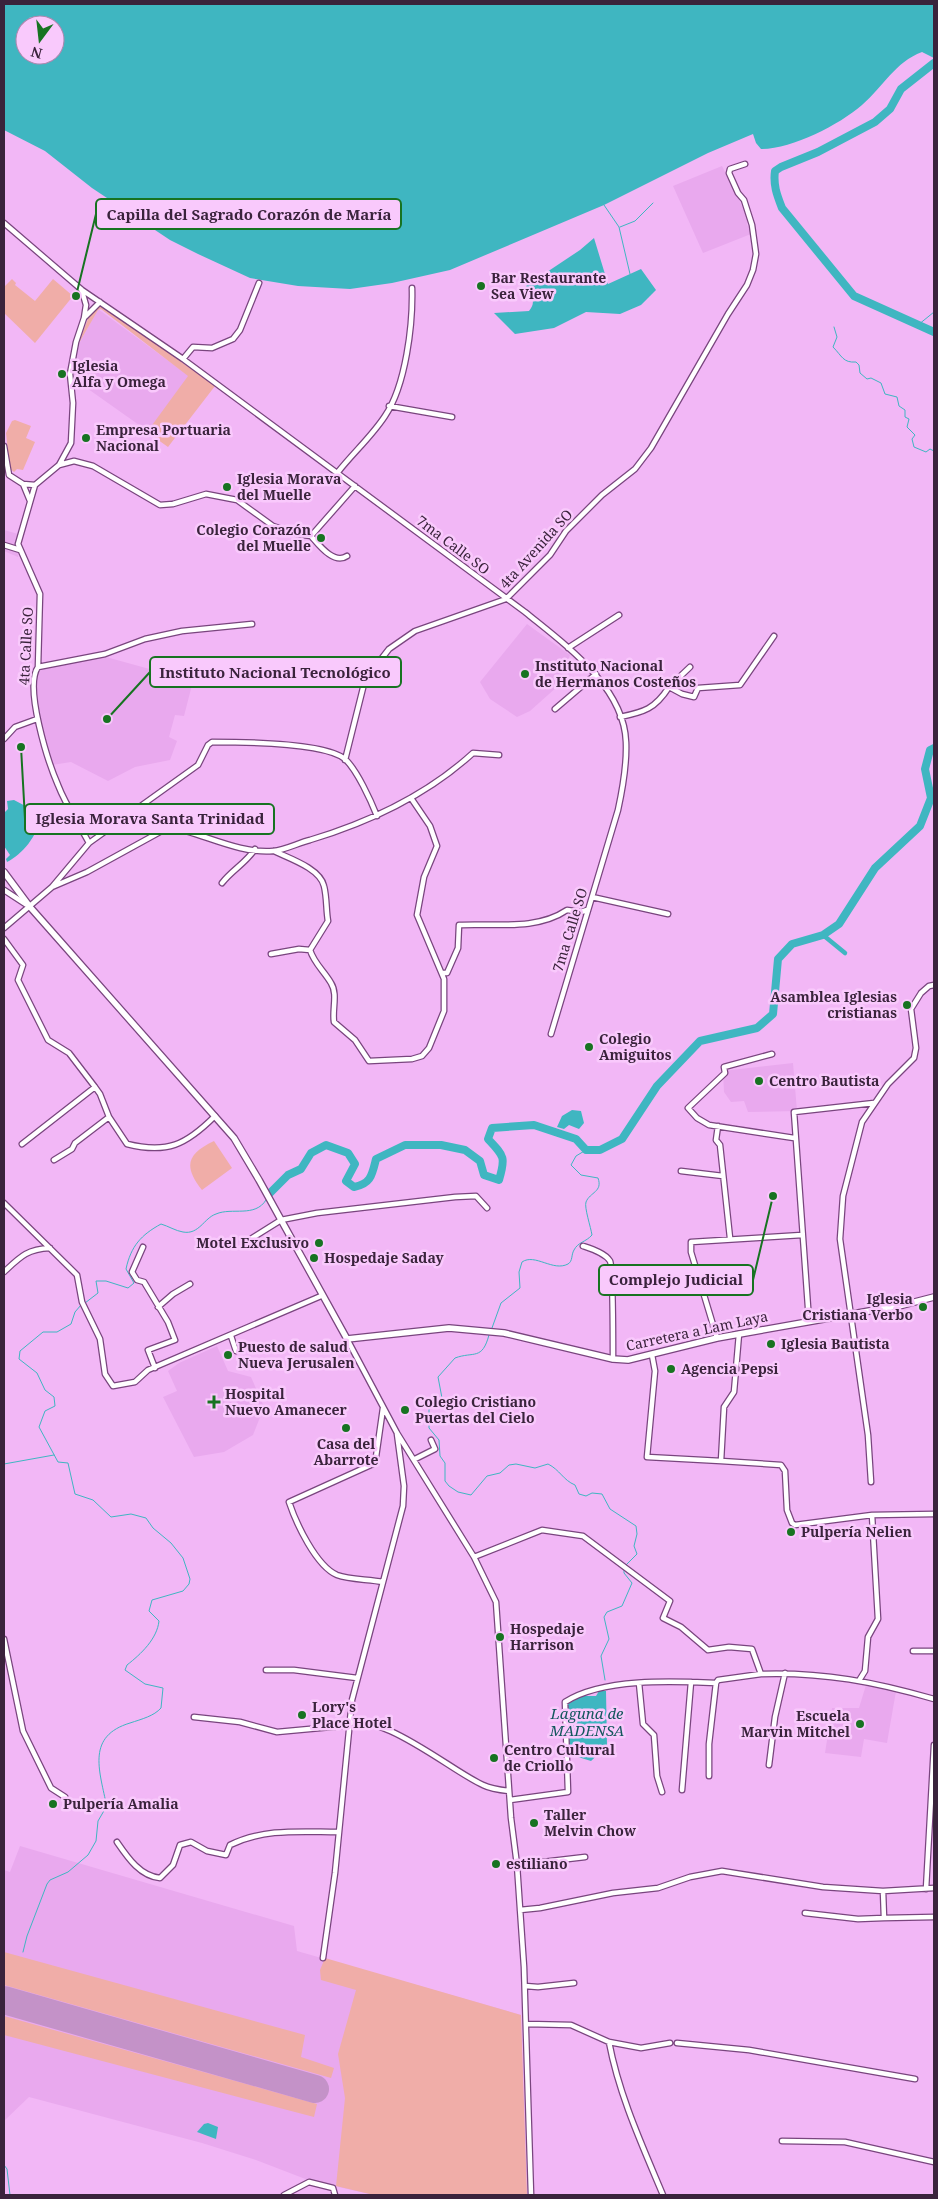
<svg xmlns="http://www.w3.org/2000/svg" width="938" height="2199" font-family="'Noto Serif',serif">
<style>
.built{fill:#e9a9ee}
.green{fill:#f0ada8}
.water{fill:#3fb6c1;fill-rule:evenodd}
.lines{fill:none;stroke-linecap:round;stroke-linejoin:round}
.stream{stroke:#3fb6c1;stroke-width:1}
.canal{stroke:#3fb6c1;stroke-width:4.5}
.river{stroke:#3fb6c1;stroke-width:8}
.runway{stroke:#c492c8;stroke-width:28}
.minor-casing{stroke:#79457e;stroke-width:7}
.major-casing{stroke:#79457e;stroke-width:8}
.minor{stroke:#fff;stroke-width:4.5}
.major{stroke:#fff;stroke-width:5.5}
.poi-dot{fill:#177321;stroke:#f9c9fc;stroke-width:2}
.labels{text-anchor:middle;stroke-width:5;stroke-linejoin:round;paint-order:stroke}
.poi-label{font-size:14px;font-weight:bold;fill:#3a233c;stroke:#f9c9fc;text-anchor:start}
.street-label{font-size:14px;fill:#3a233c;stroke:#f9c9fc}
.water-label{font-size:15px;font-style:italic;fill:#14575d;stroke:#f9c9fc}
.leader{fill:none;stroke:#177321;stroke-width:2}
.callout-dot{fill:#177321;stroke:#f9c9fc;stroke-width:2}
.callout{fill:#f9c9fc;stroke:#177321;stroke-width:2}
.callout-label{font-size:15px;text-anchor:middle;font-weight:bold;fill:#3a233c}
</style>
<rect width="100%" height="100%" fill="#f2b7f6"/>
<path class="built" d="M722,166L748,218L747,224L751,234L703,253L673,186Z
M98,309L189,376L149,432L74,379V366L79,344Z
M4,530L18,534V557L4,551Z
M527,624L570,655L558,686L530,711L517,717L490,699L480,682Z
M106,657L193,681L184,716L175,715L169,737L177,741L170,760L135,767L108,781L71,762L52,765L40,723L36,684L37,674L44,668Z
M793,1063L797,1111L748,1112L744,1101L731,1102L724,1092L723,1071Z
M217,1346L228,1371L251,1377L264,1407L253,1435L224,1452L194,1457L163,1397L177,1391L168,1371L179,1363Z
M866,1685L896,1691L887,1743L864,1739L861,1757L825,1753L832,1708H859Z
M20,1846L294,1926L297,1951L521,2015L527,2195H374L308,2180L256,2160L202,2143L29,2097L5,2120L4,1870L10,1872Z"/>
<path class="green" d="M12,279L16,283L15,285L35,301L53,279L73,296L35,343L4,313V287Z
M101,304L215,386L168,447L147,432L188,376L101,309L98,310L78,345L89,316Z
M15,420L31,426L26,438L35,442L23,470L17,469L14,472L10,469L6,433L12,421Z
M214,1141L232,1168L202,1190C183,1166 187,1154 214,1141Z
M4,1952L305,2035L301,2057L334,2068L331,2078L4,1985Z
M325,1958L521,2015L527,2195H374L336,2186L345,2098L338,2054L356,1990L321,1980L320,1970Z
M4,2016L317,2104L314,2117L4,2035Z"/>
<path class="water" d="M4,4H934V58L922,52C895,62 883,87 862,105C839,125 792,149 761,149L756,143L753,134L708,153L604,205L450,270L392,283L350,289L298,286L250,278L198,254L170,240L92,188L45,151L4,130ZM25,25H55V55H25Z
M594,238L608,284L641,269L656,290L641,305L620,314L586,312L554,328L515,334L494,313L529,311C537,302 531,295 526,286L580,250Z
M14,800L33,810L41,817C37,836 23,854 7,862L6,859L10,855L4,846V813L8,809L7,801Z
M572,1110L581,1111L584,1123L579,1129L569,1125L564,1129L557,1127L562,1116Z
M599,1691H606L607,1746L591,1761L578,1757H571L569,1749L568,1704L581,1696H596Z
M208,2123L218,2127L216,2139L197,2132L204,2124Z"/>
<g class="lines">
<path class="stream" d="M604,205L619,227L630,274
M620,227L635,221L653,203
M918,325L934,312
M834,327L837,337L833,347C842,356 843,363 856,362L859,365L860,373L867,379L871,378L881,383L885,394L897,397L899,406L905,410V417L909,419L907,427L915,435L912,439L914,447L926,452L930,449L934,451
M85,1303L98,1293L96,1281H106L128,1288L134,1283L126,1269C131,1246 141,1235 161,1224C168,1226 176,1231 183,1232C199,1235 204,1218 216,1214C232,1207 255,1218 266,1200
M492,1328L501,1303L520,1288L519,1272L522,1262C535,1253 553,1272 568,1264C573,1261 571,1255 574,1250C578,1242 586,1242 592,1235C591,1228 584,1207 586,1202C590,1192 603,1192 598,1178L581,1175L571,1165L576,1156L586,1150
M489,1335C482,1361 474,1351 455,1358L438,1377L442,1398L429,1409V1428L439,1440L440,1456L445,1463V1481L449,1486L458,1492L471,1495L487,1476L500,1473L509,1465L516,1464L535,1468L548,1464C560,1470 563,1480 575,1485L579,1494L586,1496L592,1493L602,1494L610,1509L636,1526L637,1534L634,1546L637,1554L624,1567V1573L632,1583L622,1606L607,1612L604,1617L609,1639L601,1656L605,1680
M4,1464L54,1455
M23,1952L27,1936L47,1884L50,1880L68,1872L88,1855L96,1841L98,1821L105,1809L106,1803C99,1769 87,1736 130,1723C142,1719 154,1716 161,1708L163,1688L145,1684L125,1670L127,1665C141,1654 157,1639 159,1621L149,1611L152,1600L183,1591L189,1584L190,1579L183,1558L171,1543L153,1528L146,1518L131,1514L111,1517L93,1500L75,1494L68,1463L58,1462L39,1427L45,1411L55,1406L54,1397L45,1390L37,1373L19,1359L20,1351L43,1332H57L71,1324L75,1312L81,1305
M4,2165L7,2169L10,2195"/>
<path class="canal" d="M823,935L845,953"/>
<path class="river" d="M934,63L901,89L890,109L875,122L818,152L781,167L775,171C773,185 777,195 782,208L854,296L934,332
M270,1193L288,1175L301,1169L311,1153L326,1145L348,1153L355,1164L346,1181L354,1187C371,1184 372,1175 376,1159L405,1145H441L465,1150L480,1161L484,1175L499,1180C506,1157 504,1156 488,1139L492,1128L534,1125L576,1139L586,1150H600L622,1139L657,1086L700,1041L757,1028L773,1014L778,959L792,944L823,935L839,924L875,868L920,826L931,798L925,769L930,750L934,748"/>
<path class="runway" d="M4,2000L315,2089"/>
<g class="minor-casing">
<path id="minor" d="M4,223L82,290L183,359L525,612C564,644 624,686 626,742C627,765 623,787 618,810L551,1034
M82,291L86,305L84,318L76,342L70,374L73,403L71,443L59,465L35,485L18,544L40,594L38,667C24,687 48,762 58,785C66,806 79,824 89,843
M85,317L100,302
M183,359L193,347L212,348L233,339L240,330L259,283
M389,406L452,417
M4,446L9,475L23,484L35,485
M59,465L74,461L93,466L160,505L173,504L206,494L237,500L273,526L297,534L311,536L355,486
M338,472C353,453 372,436 385,416C406,385 413,324 412,288
M23,484L30,501
M311,536C319,545 334,565 347,556
M4,545L20,550
M568,648L619,615
M38,667L105,654L145,639L182,631L252,624
M669,687L690,667
M555,709L596,674
M620,717C644,712 655,709 669,687L682,694L694,697L698,688L740,685L774,636
M4,739L15,727L37,719
M345,760L365,680L389,649L415,631L506,599L550,555L566,531L602,495L635,469L651,448L728,314L747,285L753,270L756,254L752,225L744,200L738,193L729,173L730,169L745,164
M222,883C232,870 246,863 255,849
M52,887L87,872L169,827C203,833 238,854 273,851C285,850 298,843 310,840C370,822 426,796 473,753L499,755
M4,890L27,905
M592,897L668,914
M4,928L52,887L89,843L198,765L208,745L212,742C240,742 324,742 345,759C357,770 371,801 377,816
M4,939L23,965L18,980L48,1040L69,1053L95,1087L100,1094L109,1117L127,1144C167,1154 186,1145 215,1116
M310,950C314,963 324,971 331,983C338,994 332,1009 334,1022L355,1040L369,1061L412,1059L422,1056L429,1048L444,1011V979L417,915L424,877L437,846L430,826L411,798
M271,954L299,949L310,950L328,921C326,910 327,898 324,886C320,868 288,858 274,851
M442,973H447L458,948L459,925C494,923 536,931 567,910L581,912L587,910
M772,1054L724,1067L725,1073L688,1108L697,1118L709,1125L794,1138
M718,1126L716,1140L720,1145L730,1238
M22,1144L95,1087
M54,1160L72,1149L75,1143L109,1117
M681,1171L723,1176
M4,1203L77,1275L82,1302L100,1339L105,1374L113,1386L135,1382L148,1370L321,1296
M249,1240L281,1220L317,1213L455,1197L476,1196L487,1208
M583,1246C592,1249 605,1253 610,1261C613,1267 613,1345 613,1359
M143,1247L132,1272L137,1280L144,1282L168,1322L175,1340L148,1350L155,1368
M4,1272C20,1257 27,1249 50,1248
M158,1307L173,1294L190,1284
M809,1321L794,1112L874,1103
M739,1334L734,1392L724,1407L721,1461L781,1465L785,1471L787,1510L792,1523L795,1525L872,1515L934,1514
M231,1336L236,1351
M717,1338L691,1252V1242L802,1235
M347,1339L397,1433L474,1557L496,1602L511,1818L517,1865L524,1967L531,2195
M652,1355L655,1371L647,1457L721,1461
M383,1408L376,1457L373,1464L289,1502C296,1523 316,1566 337,1575C350,1580 369,1579 383,1582
M415,1459L435,1449L431,1440
M871,1482L868,1435L840,1239L843,1196L862,1122L888,1084L914,1058L916,1048L911,1009L921,993L929,986L934,985
M474,1557L542,1530L583,1536L670,1601L663,1618L681,1627L708,1650L729,1647L752,1649L761,1674C824,1672 875,1682 934,1699
M4,1639L23,1731L51,1788L65,1797
M913,1651H934
M266,1670H294L357,1678
M860,1679L865,1671L868,1637L878,1619L872,1515
M639,1683L643,1724L654,1735L657,1776L662,1792
M194,1717L240,1722L277,1732L342,1726C376,1706 451,1771 483,1785C491,1789 500,1790 509,1791
M769,1765L775,1717L785,1673
M709,1776V1744L716,1683
M682,1790L691,1682
M510,1800L568,1792L565,1702C602,1678 672,1681 716,1683L718,1680L761,1674
M117,1842C128,1858 140,1876 160,1878L173,1865L180,1845L191,1842L207,1851L226,1855L230,1845C264,1828 302,1832 338,1832
M517,1865L585,1857
M926,1889L934,1745
M883,1891L884,1918L934,1917
M520,1910L540,1908L613,1893L658,1888L690,1877L722,1871L823,1887L883,1891L934,1888
M805,1913L858,1919L884,1918
M323,1958L335,1873L352,1700L403,1506L404,1486L397,1434
M525,1986L538,1987L574,1983
M527,2024L571,2025L609,2042L641,2048L670,2043
M609,2042C619,2095 642,2145 663,2195
M677,2043L749,2050L915,2079
M782,2141L845,2142L934,2162
M284,2195L309,2182L333,2188L335,2195"/>
</g>
<g class="major-casing">
<path id="major" d="M4,872L30,907L234,1138L259,1180L347,1339L449,1328L504,1333L613,1359L628,1360L717,1338L903,1305L934,1297"/>
</g>
<use href="#minor" class="minor"/>
<use href="#major" class="major"/>
</g>
<g class="poi-dot">
<circle cx="481" cy="286" r="5"/>
<circle cx="62" cy="374" r="5"/>
<circle cx="86" cy="438" r="5"/>
<circle cx="227" cy="487" r="5"/>
<circle cx="321" cy="538" r="5"/>
<circle cx="525" cy="674" r="5"/>
<circle cx="907" cy="1005" r="5"/>
<circle cx="589" cy="1047" r="5"/>
<circle cx="759" cy="1081" r="5"/>
<circle cx="319" cy="1243" r="5"/>
<circle cx="314" cy="1258" r="5"/>
<circle cx="923" cy="1307" r="5"/>
<circle cx="771" cy="1344" r="5"/>
<circle cx="228" cy="1355" r="5"/>
<circle cx="671" cy="1369" r="5"/>
<path d="M211.5 1394.5h5v5h5v5h-5v5h-5v-5h-5v-5h5z"/>
<circle cx="405" cy="1410" r="5"/>
<circle cx="346" cy="1428" r="5"/>
<circle cx="791" cy="1532" r="5"/>
<circle cx="500" cy="1637" r="5"/>
<circle cx="302" cy="1715" r="5"/>
<circle cx="860" cy="1724" r="5"/>
<circle cx="494" cy="1758" r="5"/>
<circle cx="53" cy="1804" r="5"/>
<circle cx="534" cy="1823" r="5"/>
<circle cx="496" cy="1864" r="5"/>
</g>
<g class="labels">
<g class="poi-label">
<text x="491" y="283">Bar Restaurante<tspan x="491" dy="16">Sea View</tspan></text>
<text x="72" y="371">Iglesia<tspan x="72" dy="16">Alfa y Omega</tspan></text>
<text x="96" y="435">Empresa Portuaria<tspan x="96" dy="16">Nacional</tspan></text>
<text x="237" y="484">Iglesia Morava<tspan x="237" dy="16">del Muelle</tspan></text>
<text x="311" y="535" text-anchor="end">Colegio Corazón<tspan x="311" dy="16">del Muelle</tspan></text>
<text x="535" y="671">Instituto Nacional<tspan x="535" dy="16">de Hermanos Costeños</tspan></text>
<text x="897" y="1002" text-anchor="end">Asamblea Iglesias<tspan x="897" dy="16">cristianas</tspan></text>
<text x="599" y="1044">Colegio<tspan x="599" dy="16">Amiguitos</tspan></text>
<text x="769" y="1086">Centro Bautista</text>
<text x="309" y="1248" text-anchor="end">Motel Exclusivo</text>
<text x="324" y="1263">Hospedaje Saday</text>
<text x="913" y="1304" text-anchor="end">Iglesia<tspan x="913" dy="16">Cristiana Verbo</tspan></text>
<text x="781" y="1349">Iglesia Bautista</text>
<text x="238" y="1352">Puesto de salud<tspan x="238" dy="16">Nueva Jerusalen</tspan></text>
<text x="681" y="1374">Agencia Pepsi</text>
<text x="225" y="1399">Hospital<tspan x="225" dy="16">Nuevo Amanecer</tspan></text>
<text x="415" y="1407">Colegio Cristiano<tspan x="415" dy="16">Puertas del Cielo</tspan></text>
<text x="346" y="1449" text-anchor="middle">Casa del<tspan x="346" dy="16">Abarrote</tspan></text>
<text x="801" y="1537">Pulpería Nelien</text>
<text x="510" y="1634">Hospedaje<tspan x="510" dy="16">Harrison</tspan></text>
<text x="312" y="1712">Lory's<tspan x="312" dy="16">Place Hotel</tspan></text>
<text x="850" y="1721" text-anchor="end">Escuela<tspan x="850" dy="16">Marvin Mitchel</tspan></text>
<text x="504" y="1755">Centro Cultural<tspan x="504" dy="16">de Criollo</tspan></text>
<text x="63" y="1809">Pulpería Amalia</text>
<text x="544" y="1820">Taller<tspan x="544" dy="16">Melvin Chow</tspan></text>
<text x="506" y="1869">estiliano</text>
</g>
<g class="street-label">
<text transform="translate(453 545) rotate(37)" y="5">7ma Calle SO</text>
<text transform="translate(536 549) rotate(-48)" y="5">4ta Avenida SO</text>
<text transform="translate(26 646) rotate(-87)" y="5">4ta Calle SO</text>
<text transform="translate(570 930) rotate(-73)" y="5">7ma Calle SO</text>
<text transform="translate(697 1331) rotate(-12)" y="5">Carretera a Lam Laya</text>
</g>
<g class="water-label">
<text x="587" y="1719">Laguna de<tspan x="587" dy="17">MADENSA</tspan></text>
</g>
</g>
<path class="leader" d="M76 296L96 214M107 719L150 672M21 747L25 819M773 1196L753 1280"/>
<g class="callout-dot">
<circle cx="76" cy="296" r="5"/>
<circle cx="107" cy="719" r="5"/>
<circle cx="21" cy="747" r="5"/>
<circle cx="773" cy="1196" r="5"/>
</g>
<g class="callout">
<rect x="96" y="199" width="305" height="30" rx="5"/>
<rect x="150" y="657" width="251" height="30" rx="5"/>
<rect x="25" y="804" width="249" height="30" rx="5"/>
<rect x="599" y="1265" width="154" height="30" rx="5"/>
</g>
<g class="callout-label">
<text x="249" y="220">Capilla del Sagrado Corazón de María</text>
<text x="275" y="678">Instituto Nacional Tecnológico</text>
<text x="150" y="824">Iglesia Morava Santa Trinidad</text>
<text x="676" y="1285">Complejo Judicial</text>
</g>
<rect width="938" height="2199" fill="none" stroke="#3a233c" stroke-width="10"/>
<g transform="translate(40 40) rotate(195)"><circle r="24" fill="#f9c9fc" stroke="#ad87af"/>
<path d="M0-4L9 19L0 12L-9 19Z" fill="#177321"/>
<text y="-8" font-size="14" font-weight="bold" text-anchor="middle" fill="#3a233c">N</text>
</g>
</svg>
